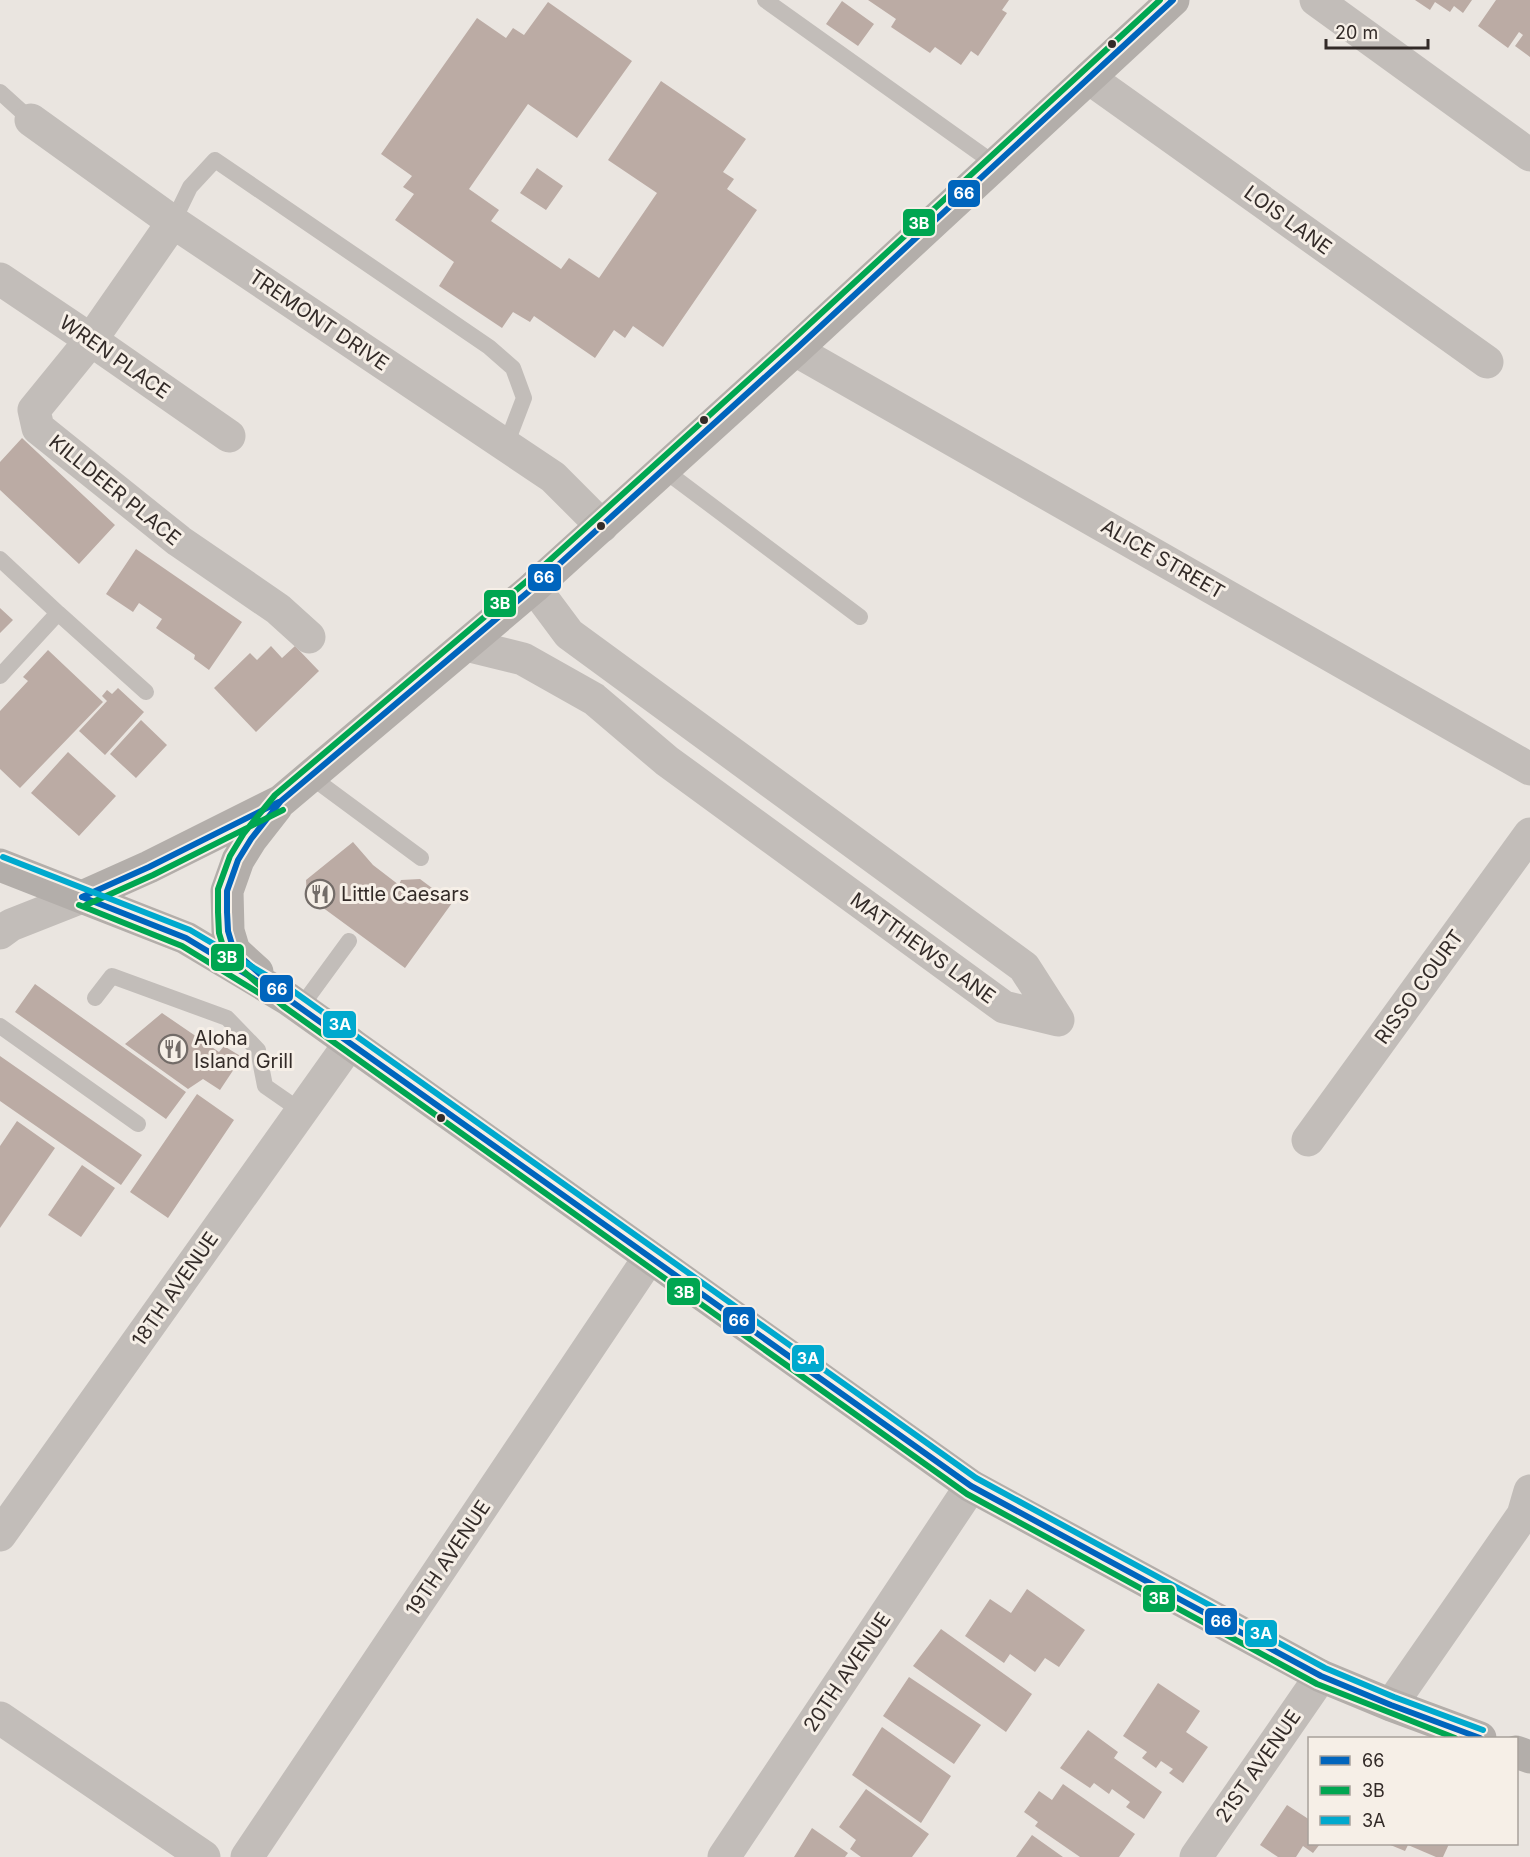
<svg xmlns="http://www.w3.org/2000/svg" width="1530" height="1857" font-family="Inter,sans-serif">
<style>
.building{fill:#bbaba4}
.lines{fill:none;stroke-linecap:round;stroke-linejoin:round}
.service{stroke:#c2bdb9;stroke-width:16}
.minor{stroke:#c2bdb9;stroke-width:33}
.tertiary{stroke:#c2bdb9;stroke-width:33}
.secondary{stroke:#b3aeaa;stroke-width:33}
.bus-1-casing{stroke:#f6efe7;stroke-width:10}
.bus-2-casing{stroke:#f6efe7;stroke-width:10}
.bus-3-casing{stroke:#f6efe7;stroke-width:10}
.bus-1{stroke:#0065bd;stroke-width:6}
.bus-2{stroke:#00a651;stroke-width:6}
.bus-3{stroke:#00a9ce;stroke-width:6}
.bus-dot{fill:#332b28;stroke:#f6efe7;stroke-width:2}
.labels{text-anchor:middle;stroke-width:6;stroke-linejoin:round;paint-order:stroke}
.street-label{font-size:20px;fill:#332b28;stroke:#f6efe7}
.poi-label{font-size:20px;fill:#332b28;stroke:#f6efe7;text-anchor:start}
.line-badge{stroke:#f6efe7;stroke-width:2}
.badge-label{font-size:16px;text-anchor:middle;font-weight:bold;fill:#fff}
</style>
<rect width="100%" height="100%" fill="#eae5e0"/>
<path class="building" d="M868,0H1009L1002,10L1007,13L978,56L971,51L961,65L935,47L930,53L891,27L896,19Z
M1415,0H1472L1463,13L1454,6L1450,12L1435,2L1430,10Z
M1496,0H1530V57L1515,46L1523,35L1519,32L1508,48L1478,26Z
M842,1L874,24L858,46L826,24Z
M548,2L632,61L577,138L528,104L469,189L499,210L491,221L561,269L569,258L599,278L657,193L608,160L661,81L746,139L723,172L734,179L727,189L757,210L663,347L633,326L625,338L614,330L595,358L534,316L530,322L513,312L502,328L439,286L454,262L395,220L414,194L403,187L412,176L381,154L477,18L506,38L513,28L524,35Z
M537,168L563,186L546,210L520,193Z
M22,438L115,525L79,564L0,490V462Z
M136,549L242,622L209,670L194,659L195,655L156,628L162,619L139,603L133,612L106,594Z
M0,608L13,620L0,633Z
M271,646L282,658L295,646L319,671L256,732L214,688L250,653L257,660Z
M48,650L103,702L20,788L0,769V711L28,681L23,677Z
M118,688L144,712L105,755L79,731L107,701L102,696L107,690L112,694Z
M141,720L167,745L136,778L110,754Z
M68,752L116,796L79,836L31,793Z
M353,842L373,865L399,885L401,880L420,879L452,903L405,968L307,896L306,880Z
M35,984L186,1092L166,1119L15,1012Z
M162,1013L219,1052L224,1046L242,1057L220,1090L203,1079L188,1089L125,1044Z
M0,1056L142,1155L121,1185L0,1101Z
M197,1094L234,1120L168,1218L130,1192Z
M17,1121L55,1148L0,1228V1146Z
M82,1165L115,1188L81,1237L48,1215Z
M1027,1589L1085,1630L1059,1667L1045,1658L1035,1672L1010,1654L1004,1663L965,1636L990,1599L1011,1613Z
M941,1629L1032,1694L1006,1732L913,1666Z
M909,1677L981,1725L954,1764L883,1716Z
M1158,1683L1200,1711L1186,1732L1208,1747L1183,1783L1169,1773L1173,1769L1161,1761L1156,1768L1142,1758L1147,1752L1123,1736Z
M882,1727L951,1776L921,1823L852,1775Z
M1088,1730L1118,1752L1114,1758L1162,1792L1144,1819L1126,1807L1130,1802L1112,1789L1109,1794L1094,1783L1090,1788L1060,1768Z
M1063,1784L1135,1834L1119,1857H1080L1035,1826L1038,1822L1024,1812L1039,1791L1052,1800Z
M866,1789L929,1834L912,1857H861L850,1849L856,1840L839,1827Z
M1287,1805L1310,1820V1844H1320L1313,1853L1303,1846L1296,1857H1278L1260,1845Z
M812,1828L848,1853L845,1857H794Z
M1032,1835L1063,1857H1016Z
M1388,1844H1449L1443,1857H1436L1408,1845L1405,1851Z"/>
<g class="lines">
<path class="service" d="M765,0L995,164
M0,92L31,120
M173,222L190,187L215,160L489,347L513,368L524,398L506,445
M664,470L860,617
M0,559L58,613L0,676
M58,613L146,692
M310,776L421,858
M95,998L112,976L227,1018L258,1050L265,1086L301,1111
M300,1008L349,941
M0,1026L138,1124"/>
<path class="minor" d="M1316,0L1530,155
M1089,78L1487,362
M31,120L173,222L553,477L602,526
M173,222L91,340L34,410L38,428L179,541L278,609L309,637
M0,279L91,340L229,436
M795,350L1530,769
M534,587L569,634L1024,967L1058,1020
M466,645L523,659L594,699L667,761L1004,1007L1058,1020
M1308,1140L1530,834
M0,1535L350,1043
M1391,1705L1523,1515L1530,1491
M247,1857L649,1258
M724,1857L971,1486
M1196,1857L1321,1676"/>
<path class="tertiary" d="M0,933L11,925L82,897
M0,1718L204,1857"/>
<path class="secondary" d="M0,865L186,938L288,999L971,1486L1321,1676L1391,1705L1480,1738
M82,897L149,867L281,801L534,587L795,350L1173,0
M257,972L234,951L228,931L227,891L238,860L251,839L276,807
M1516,1752L1530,1757"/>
<g class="bus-1-casing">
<path id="bus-1" d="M1173,0L795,350L534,587L281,801L251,839L238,860L227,891V912L228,931L234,951L288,999L971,1486L1321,1676L1391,1705L1480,1738
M82,897L186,938L267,987
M82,897L149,867L279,802"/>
</g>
<g class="bus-2-casing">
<path id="bus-2" d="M1160,0L789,343L528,580L275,795L244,833L230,856L218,889V912L219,933L226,956L283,1006L967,1494L1317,1684L1455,1738
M79,905L182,946L262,995
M86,905L153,875L283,810"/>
</g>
<g class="bus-3-casing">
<path id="bus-3" d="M3,857L190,930L293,991L976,1478L1325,1668L1394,1697L1483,1730"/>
</g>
<use href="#bus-1" class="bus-1"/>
<use href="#bus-2" class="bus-2"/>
<use href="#bus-3" class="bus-3"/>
</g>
<defs>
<g id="restaurant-ring" transform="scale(1.5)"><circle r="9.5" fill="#f6efe7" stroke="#736c68" stroke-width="1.5"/><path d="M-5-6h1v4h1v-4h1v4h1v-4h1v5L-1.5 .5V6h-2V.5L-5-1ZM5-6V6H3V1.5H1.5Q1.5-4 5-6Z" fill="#736c68"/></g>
</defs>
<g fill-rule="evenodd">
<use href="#restaurant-ring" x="320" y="894"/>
<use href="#restaurant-ring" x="173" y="1049"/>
</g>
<g class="bus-dot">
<circle cx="1112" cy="44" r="5"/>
<circle cx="704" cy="420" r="5"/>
<circle cx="601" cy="526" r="5"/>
<circle cx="441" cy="1118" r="5"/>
</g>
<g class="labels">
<g class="street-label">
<text transform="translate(1288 220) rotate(36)" y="7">LOIS LANE</text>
<text transform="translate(319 320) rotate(34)" y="7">TREMONT DRIVE</text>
<text transform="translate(115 357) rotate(35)" y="7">WREN PLACE</text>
<text transform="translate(115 490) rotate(39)" y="7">KILLDEER PLACE</text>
<text transform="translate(1163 559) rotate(30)" y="7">ALICE STREET</text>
<text transform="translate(923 948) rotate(36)" y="7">MATTHEWS LANE</text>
<text transform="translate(1419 987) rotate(-54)" y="7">RISSO COURT</text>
<text transform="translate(175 1289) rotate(-55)" y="7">18TH AVENUE</text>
<text transform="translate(448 1558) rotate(-56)" y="7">19TH AVENUE</text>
<text transform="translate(847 1672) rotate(-56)" y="7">20TH AVENUE</text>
<text transform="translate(1258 1766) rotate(-55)" y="7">21ST AVENUE</text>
</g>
<g class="poi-label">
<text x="341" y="901">Little Caesars</text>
<text x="194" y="1045">Aloha<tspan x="194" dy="23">Island Grill</tspan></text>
</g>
</g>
<g class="line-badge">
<rect x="947" y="179" width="34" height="29" rx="6" fill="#0065bd"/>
<rect x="902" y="208" width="34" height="29" rx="6" fill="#00a651"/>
<rect x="527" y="563" width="35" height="29" rx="6" fill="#0065bd"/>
<rect x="483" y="589" width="34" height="29" rx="6" fill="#00a651"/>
<rect x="210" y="943" width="35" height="29" rx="6" fill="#00a651"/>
<rect x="259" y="974" width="35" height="29" rx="6" fill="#0065bd"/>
<rect x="322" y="1010" width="35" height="29" rx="6" fill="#00a9ce"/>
<rect x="666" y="1277" width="35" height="29" rx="6" fill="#00a651"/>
<rect x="722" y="1306" width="34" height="29" rx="6" fill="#0065bd"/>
<rect x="791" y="1344" width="34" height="29" rx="6" fill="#00a9ce"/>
<rect x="1142" y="1584" width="34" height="29" rx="6" fill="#00a651"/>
<rect x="1204" y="1607" width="34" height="29" rx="6" fill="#0065bd"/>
<rect x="1244" y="1619" width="34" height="29" rx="6" fill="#00a9ce"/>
</g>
<g class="badge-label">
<text x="964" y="199">66</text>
<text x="919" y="229">3B</text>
<text x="544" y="583">66</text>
<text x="500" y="609">3B</text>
<text x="227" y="963">3B</text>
<text x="277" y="995">66</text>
<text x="340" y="1030">3A</text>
<text x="684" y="1298">3B</text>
<text x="739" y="1326">66</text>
<text x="808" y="1364">3A</text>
<text x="1159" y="1604">3B</text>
<text x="1221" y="1627">66</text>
<text x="1261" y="1639">3A</text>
</g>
<rect x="1308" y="1737" width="210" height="108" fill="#f6efe7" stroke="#a8a19b" stroke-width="1.5"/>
<rect x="1320" y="1756" width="30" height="9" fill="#0065bd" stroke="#a8a19b" stroke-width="1.5"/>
<text x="1362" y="1767" font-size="18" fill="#332b28">66</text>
<rect x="1320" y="1786" width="30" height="9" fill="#00a651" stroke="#a8a19b" stroke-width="1.5"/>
<text x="1362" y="1797" font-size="18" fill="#332b28">3B</text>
<rect x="1320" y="1816" width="30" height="9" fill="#00a9ce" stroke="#a8a19b" stroke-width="1.5"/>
<text x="1362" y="1827" font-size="18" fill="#332b28">3A</text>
<path d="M1326 39v9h102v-9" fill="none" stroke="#332b28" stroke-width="3"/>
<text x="1335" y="39" font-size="18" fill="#332b28" stroke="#f6efe7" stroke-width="4.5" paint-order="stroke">20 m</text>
</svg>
